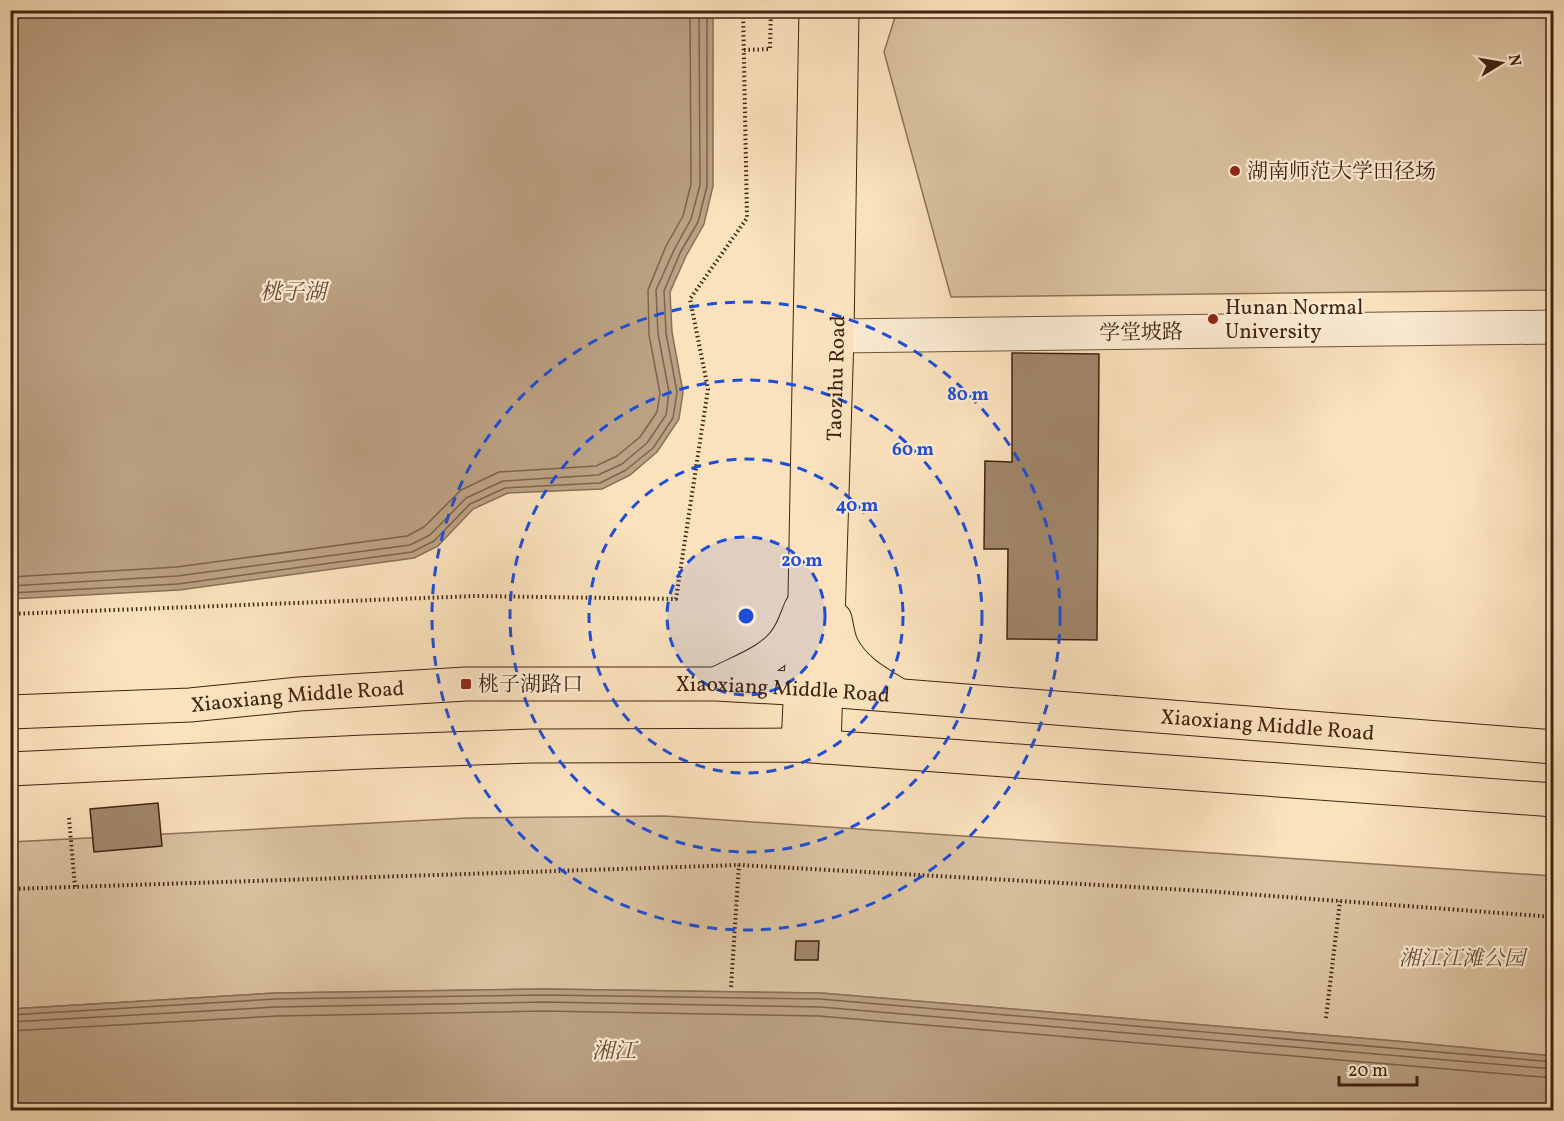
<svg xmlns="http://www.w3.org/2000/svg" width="1564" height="1121" font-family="Vollkorn,'Noto Serif SC',serif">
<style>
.green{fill:#dbc2a0;stroke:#8e7259;stroke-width:1.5}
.water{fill:#bba183;stroke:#8a6f56;stroke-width:1.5}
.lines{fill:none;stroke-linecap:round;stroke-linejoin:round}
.shore{stroke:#7e624a;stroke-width:1.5}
.building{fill:#a1866b;stroke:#402312;stroke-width:1.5}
.minor-casing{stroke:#6f533d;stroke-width:35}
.major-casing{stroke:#402312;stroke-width:35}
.path{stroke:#402312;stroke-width:4;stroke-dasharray:1.5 3;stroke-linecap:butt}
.minor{stroke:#fcecd4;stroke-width:33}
.major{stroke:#fbe2bd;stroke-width:33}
.ring{fill:none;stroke:#1d4ed8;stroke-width:3;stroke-dasharray:10 8}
.poi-dot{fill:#8f2418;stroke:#fcecd4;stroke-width:2}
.labels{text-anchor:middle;stroke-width:4.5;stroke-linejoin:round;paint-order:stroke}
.poi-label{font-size:21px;fill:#402312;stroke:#fcecd4;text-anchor:start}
.street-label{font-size:21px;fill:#402312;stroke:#fcecd4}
.park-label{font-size:21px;font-style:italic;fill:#674b36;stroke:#fcecd4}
.water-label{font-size:22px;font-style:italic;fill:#654934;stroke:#fcecd4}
.centre{fill:#1d4ed8;stroke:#fcecd4;stroke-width:3}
.ring-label{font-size:18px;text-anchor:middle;font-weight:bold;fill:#1d4ed8;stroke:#fcecd4;stroke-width:4.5;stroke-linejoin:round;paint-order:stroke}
</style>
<rect width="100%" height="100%" fill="#fbe2bd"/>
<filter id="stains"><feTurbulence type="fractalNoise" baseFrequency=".00333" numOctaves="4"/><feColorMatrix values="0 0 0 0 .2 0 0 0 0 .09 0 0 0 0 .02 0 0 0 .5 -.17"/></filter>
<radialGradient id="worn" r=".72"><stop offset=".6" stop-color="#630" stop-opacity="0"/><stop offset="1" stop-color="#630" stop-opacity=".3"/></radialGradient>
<path class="green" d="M897,11H1553V290L951,297L884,52Z
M665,816L1553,876V1056L1407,1042L820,993L544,989L276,993L11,1009V842L468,818Z"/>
<path class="water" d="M11,10L713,11V186L704,224L686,256L670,292L672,332L683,392L679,419L657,452L630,475L602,489L508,493L473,509L438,546L414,558L179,590L11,599Z
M544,989L821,993L1407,1042L1553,1056V1110H11V1009L276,993Z"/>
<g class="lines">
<path class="shore" d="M10,577L177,567L407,536L424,527L461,490L499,472L596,466L617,456L640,437L657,412L660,393L649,335L648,290L666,246L683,216L691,184L690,10
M10,586L177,576L410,545L430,535L466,498L503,481L598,475L622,464L647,443L666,415L669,392L658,334L656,290L674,250L691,219L700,185L699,10
M10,593L178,584L412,552L434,541L470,504L505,488L600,483L626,470L653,448L673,418L677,392L666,333L664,291L680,253L698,222L707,186V10
M10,1015L276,999L544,995L820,999L1554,1062
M10,1022L276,1007L544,1002L820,1007L1554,1069
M10,1031L277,1016L544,1011L819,1016L1554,1078"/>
</g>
<path class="building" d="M1012,353L1099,354L1097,640L1007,639L1008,549H984L985,461L1012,462Z
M158,803L162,846L94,852L90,809Z
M796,941H819L818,960H795Z"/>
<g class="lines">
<g class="minor-casing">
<path id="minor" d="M837,336L1554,327"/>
</g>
<g class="major-casing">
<g id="major">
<path d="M835,619C837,627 838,638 842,646C854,670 877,682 898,695"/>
<path d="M718,683C743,670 775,660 789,635C794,627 797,617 801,608"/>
<path id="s1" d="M10,712L190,705L299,694L466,684H716L826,690L1554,747"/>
<path d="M798,745L805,598L816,10"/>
<path id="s2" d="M824,747L837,336L842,10"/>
<path d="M10,769L365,752L532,746L798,745L1554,800"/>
</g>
</g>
<path class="path" d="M744,50L770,49L771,10
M10,614L476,596L676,599L708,389L690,299L747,218L743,10
M69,818L75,887
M10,889L739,865L1205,891L1554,917
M731,987L739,865
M1326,1018L1340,901"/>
<use href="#minor" class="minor"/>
<use href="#major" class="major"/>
</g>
<circle cx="746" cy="616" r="79" fill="#1d4ed8" fill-opacity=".12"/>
<g class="ring">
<circle cx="746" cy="616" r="79"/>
<circle cx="746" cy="616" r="157"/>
<circle cx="746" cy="616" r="236"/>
<circle cx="746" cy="616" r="314"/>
</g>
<g class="poi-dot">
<circle cx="1235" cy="171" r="6"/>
<circle cx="1213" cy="319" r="6"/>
<rect x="460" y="678" width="12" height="12" rx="3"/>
</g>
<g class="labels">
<g class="poi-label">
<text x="1247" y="178">湖南师范大学田径场</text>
<text x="1225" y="314">Hunan Normal<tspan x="1225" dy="24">University</tspan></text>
<text x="478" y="691">桃子湖路口</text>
</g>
<g class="street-label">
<text transform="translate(1141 332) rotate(-1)" y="7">学堂坡路</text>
<text dy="7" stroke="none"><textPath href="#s2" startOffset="369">Taozihu Road</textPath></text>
<text dy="7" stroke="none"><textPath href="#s1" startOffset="774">Xiaoxiang Middle Road</textPath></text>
<text dy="7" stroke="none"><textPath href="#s1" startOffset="288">Xiaoxiang Middle Road</textPath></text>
<text dy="7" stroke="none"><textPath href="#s1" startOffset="1260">Xiaoxiang Middle Road</textPath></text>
</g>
<g class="park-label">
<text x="1462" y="965">湘江江滩公园</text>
</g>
<g class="water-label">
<text x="293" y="299">桃子湖</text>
<text x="614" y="1058">湘江</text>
</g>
</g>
<circle cx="746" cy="616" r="9" class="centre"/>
<g class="ring-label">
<text x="968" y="400">80 m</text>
<text x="913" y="455">60 m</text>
<text x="857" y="511">40 m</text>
<text x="802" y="566">20 m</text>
</g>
<rect width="1564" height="1121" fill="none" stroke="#fbe2bd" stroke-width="36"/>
<rect x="12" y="12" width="1540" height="1097" fill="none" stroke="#402312" stroke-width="3"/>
<rect x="18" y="18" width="1528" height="1085" fill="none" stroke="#402312" stroke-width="1.5"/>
<g transform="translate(1501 63) rotate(79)" stroke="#fcecd4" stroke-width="4.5" paint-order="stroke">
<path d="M0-4.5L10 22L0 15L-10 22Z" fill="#402312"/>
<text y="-9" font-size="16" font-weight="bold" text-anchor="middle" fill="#402312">N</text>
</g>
<path d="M1339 1076v9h78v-9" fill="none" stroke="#402312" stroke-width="3"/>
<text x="1348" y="1076" font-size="18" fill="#402312" stroke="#fcecd4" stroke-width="4.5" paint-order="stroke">20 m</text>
<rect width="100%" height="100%" filter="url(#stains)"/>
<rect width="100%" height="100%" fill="url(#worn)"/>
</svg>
